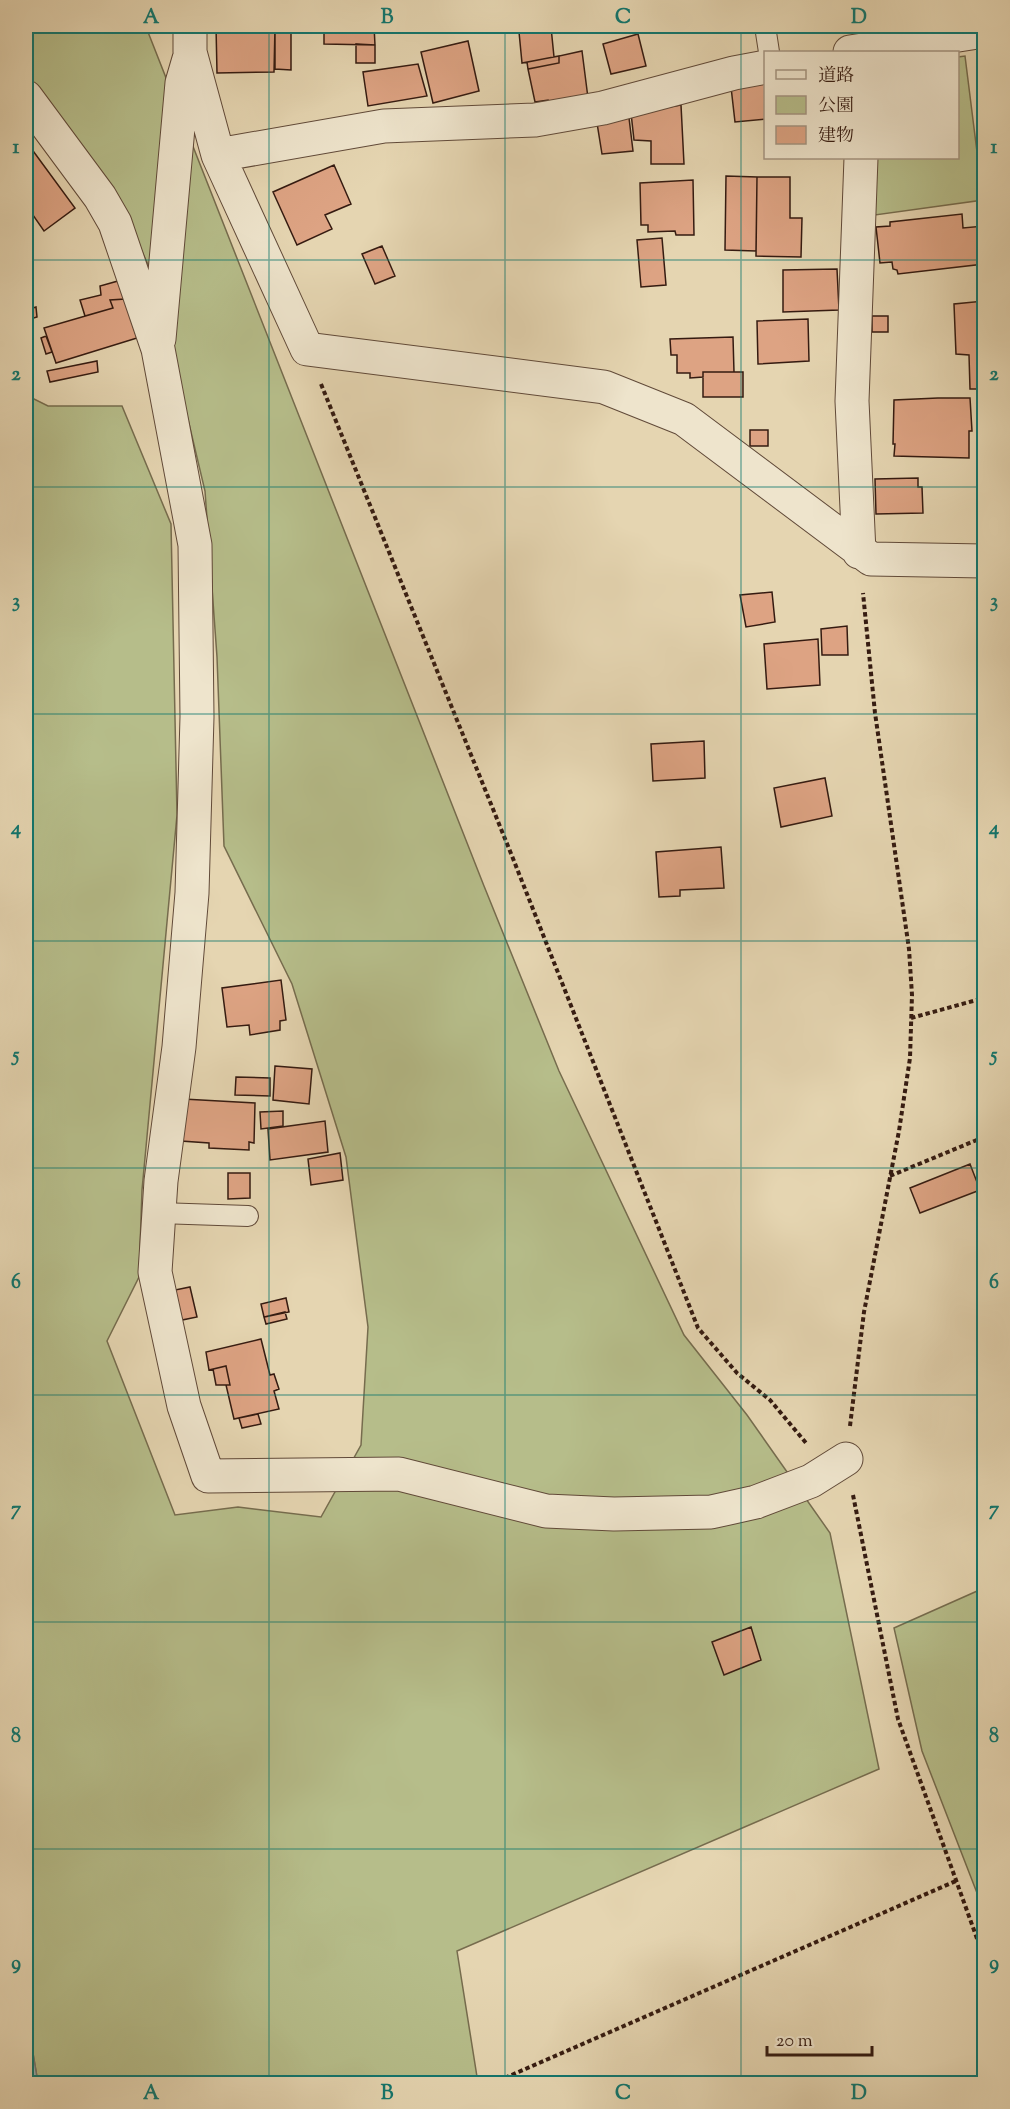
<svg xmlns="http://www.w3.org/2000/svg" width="1010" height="2109" font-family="'Sorts Mill Goudy','Noto Serif JP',serif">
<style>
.green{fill:#b6bd8a;stroke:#766c4e;stroke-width:1.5}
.water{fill:#99b6b6;stroke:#717874;stroke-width:1.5}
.building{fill:#dda383;stroke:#351b11;stroke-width:1.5}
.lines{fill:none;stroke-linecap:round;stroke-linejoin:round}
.lane-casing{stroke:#614a39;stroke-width:22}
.street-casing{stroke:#614a39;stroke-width:35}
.path{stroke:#351b11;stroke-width:4;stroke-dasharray:4.5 3;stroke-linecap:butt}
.lane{stroke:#eee4cc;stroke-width:20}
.street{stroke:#eee4cc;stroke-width:33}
.grid{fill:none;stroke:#0f766e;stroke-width:1.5;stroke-opacity:0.55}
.neatline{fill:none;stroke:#0f766e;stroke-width:2}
.grid-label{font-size:20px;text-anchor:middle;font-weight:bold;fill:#0f766e}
</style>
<rect width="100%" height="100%" fill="#e5d5b1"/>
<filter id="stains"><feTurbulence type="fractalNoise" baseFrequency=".00333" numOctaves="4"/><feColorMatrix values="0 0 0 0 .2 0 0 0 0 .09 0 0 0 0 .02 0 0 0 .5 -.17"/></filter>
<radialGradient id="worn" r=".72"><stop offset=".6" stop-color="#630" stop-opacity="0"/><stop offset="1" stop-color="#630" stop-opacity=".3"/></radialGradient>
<path class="green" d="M26,26L146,27L484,886L559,1071L684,1335L747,1415L830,1533L879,1769L457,1951L478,2083H38L26,2012V395L48,406H122L171,524L177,815L142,1190L139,1277L107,1341L175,1515L238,1507L321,1517L361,1445L368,1327L346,1157L292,984L224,846L217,657L205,491L155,280L124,212L26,81Z
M965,56L983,200L875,215L876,158H958V57Z
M984,1588V1911L922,1751L894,1628Z"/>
<path class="water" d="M26,2012L38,2083H26Z"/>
<path class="building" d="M216,26H275L274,72L217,73Z
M324,26H374L375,45L324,44Z
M551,27L554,57L522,63L519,32Z
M275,31L291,32V70L275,69Z
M638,34L646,66L611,74L603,44Z
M468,41L479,91L433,103L421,52Z
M356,44L375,45V63H356Z
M582,51L588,98L548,103V100L535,102L528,69L559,63V56Z
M559,56V63L528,69L527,62Z
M418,64L427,96L368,106L363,72Z
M766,83V119L735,122L731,87Z
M681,105L684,164H651V141L634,140L631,113Z
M629,118L633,151L602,154L597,123Z
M28,144L75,208L44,231L33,215L26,221V146Z
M334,165L351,204L325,215L332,229L297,245L273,192Z
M726,176L757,177L756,251L725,250Z
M757,177H790V218H802L801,257L756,256Z
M693,180L694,235H676L675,231L648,232V225H641L640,183Z
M962,214L963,228L984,226V264L898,274L897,270L893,269L892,262L880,263L876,227L890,226V222Z
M662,238L666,285L641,287L637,240Z
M382,246L395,276L375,284L362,254Z
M837,269L839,310L783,312V270Z
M118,281L125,299L110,300L113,308L85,316L80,300L101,295L100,286Z
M125,299L137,338L56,363L44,328L113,308L110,300Z
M984,301V389H970L969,355L956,354L954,304Z
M36,307L37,317L27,320L26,310Z
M872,316H888V332H872Z
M808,319L809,361L758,364L757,321Z
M46,336L52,352L46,354L41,338Z
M733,337L734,372H703V377L690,378V373H677V355H671L670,339Z
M97,361L98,372L50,382L47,371Z
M703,372H743V397H703Z
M938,398H970L972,431H969V458L894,456L895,444H893L894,400Z
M750,430H768V446H750Z
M918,478V487H922L923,513L876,514L875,479Z
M772,592L775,622L746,627L740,595Z
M847,626L848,655H822L821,629Z
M818,639L820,685L767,689L764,644Z
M704,741L705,778L653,781L651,744Z
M825,778L832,816L781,827L774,788Z
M721,847L724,888L680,890V896L659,897L656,852Z
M281,980L286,1020L280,1021V1030L250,1035L249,1025L227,1027L222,988Z
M275,1066L312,1069L309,1104L273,1100Z
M236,1077L270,1078V1096L235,1095Z
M183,1099L255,1103L254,1143L249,1142V1150L209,1148V1143L181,1141Z
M283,1111V1126L261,1129L260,1112Z
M325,1121L328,1152L270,1160L268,1129Z
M340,1153L343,1180L311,1185L308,1159Z
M970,1164L980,1190L920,1213L910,1188Z
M228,1173H250V1198L228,1199Z
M190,1287L197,1317L182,1320L175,1290Z
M286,1298L289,1312L264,1317L261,1304Z
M285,1312L287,1319L266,1324L264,1317Z
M261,1339L270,1375L274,1374L279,1389L274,1391L279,1409L234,1419L226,1385H230L226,1366L209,1370L206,1352Z
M226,1366L230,1385H216L213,1369Z
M258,1414L261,1424L242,1428L239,1418Z
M751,1627L761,1660L724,1675L712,1642Z"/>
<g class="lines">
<g class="lane-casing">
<path id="lane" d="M765,26L769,52
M159,1213L248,1216"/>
</g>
<g class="street-casing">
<path id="street" d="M190,26V52L218,155L307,349L604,387L684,419L871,559L984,561
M850,52L984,31
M26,97L100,197L115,223L158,349L195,545L197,717L192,893L179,1047L161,1181L155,1272L184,1406L208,1476L399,1474L546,1511L614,1514L711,1512L756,1502L811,1481L846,1459
M218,155L384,126L535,120L603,108L734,73L766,67
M159,339L182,83L189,59
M859,552L852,401L861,158"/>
</g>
<path class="path" d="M321,384L514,861L698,1328L737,1373L770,1400L806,1443
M911,1018L984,998
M890,1176L984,1137
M850,1426L864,1312L899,1131L910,1058L912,995L909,949L875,713L863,593
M853,1495L898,1719L984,1958
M491,2084L956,1881"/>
<use href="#lane" class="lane"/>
<use href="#street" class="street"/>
</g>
<path class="grid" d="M269,26V2084M505,26V2084M741,26V2084M26,260H984M26,487H984M26,714H984M26,941H984M26,1168H984M26,1395H984M26,1622H984M26,1849H984"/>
<rect width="1010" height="2109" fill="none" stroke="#e5d5b1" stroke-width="66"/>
<rect x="764" y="51" width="195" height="108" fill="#eee4cc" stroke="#a49481" stroke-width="1.5"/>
<rect x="776" y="70" width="30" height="9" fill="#eee4cc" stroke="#a49481" stroke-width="1.5"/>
<text x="818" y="81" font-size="18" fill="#351b11">道路</text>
<rect x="776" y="96" width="30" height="18" fill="#b6bd8a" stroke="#a49481" stroke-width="1.5"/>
<text x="818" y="111" font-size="18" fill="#351b11">公園</text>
<rect x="776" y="126" width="30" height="18" fill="#dda383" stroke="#a49481" stroke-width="1.5"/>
<text x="818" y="141" font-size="18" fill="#351b11">建物</text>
<path d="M767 2046v9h105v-9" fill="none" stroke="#351b11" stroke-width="3"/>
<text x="776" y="2046" font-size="18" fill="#351b11" stroke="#eee4cc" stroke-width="4.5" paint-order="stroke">20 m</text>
<rect x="33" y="33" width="944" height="2043" class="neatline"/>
<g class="grid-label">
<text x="151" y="23">A</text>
<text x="387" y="23">B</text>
<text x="623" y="23">C</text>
<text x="859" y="23">D</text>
<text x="16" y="153">1</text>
<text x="994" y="153">1</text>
<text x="16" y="380">2</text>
<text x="994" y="380">2</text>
<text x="16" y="607">3</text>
<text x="994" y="607">3</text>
<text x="16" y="834">4</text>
<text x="994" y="834">4</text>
<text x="16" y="1061">5</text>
<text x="994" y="1061">5</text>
<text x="16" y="1288">6</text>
<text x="994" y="1288">6</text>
<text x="16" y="1515">7</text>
<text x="994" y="1515">7</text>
<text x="16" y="1742">8</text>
<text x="994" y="1742">8</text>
<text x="16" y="1969">9</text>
<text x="994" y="1969">9</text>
<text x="151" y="2099">A</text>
<text x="387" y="2099">B</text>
<text x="623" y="2099">C</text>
<text x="859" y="2099">D</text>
</g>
<rect width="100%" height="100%" filter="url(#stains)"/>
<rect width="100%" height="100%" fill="url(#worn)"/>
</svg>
